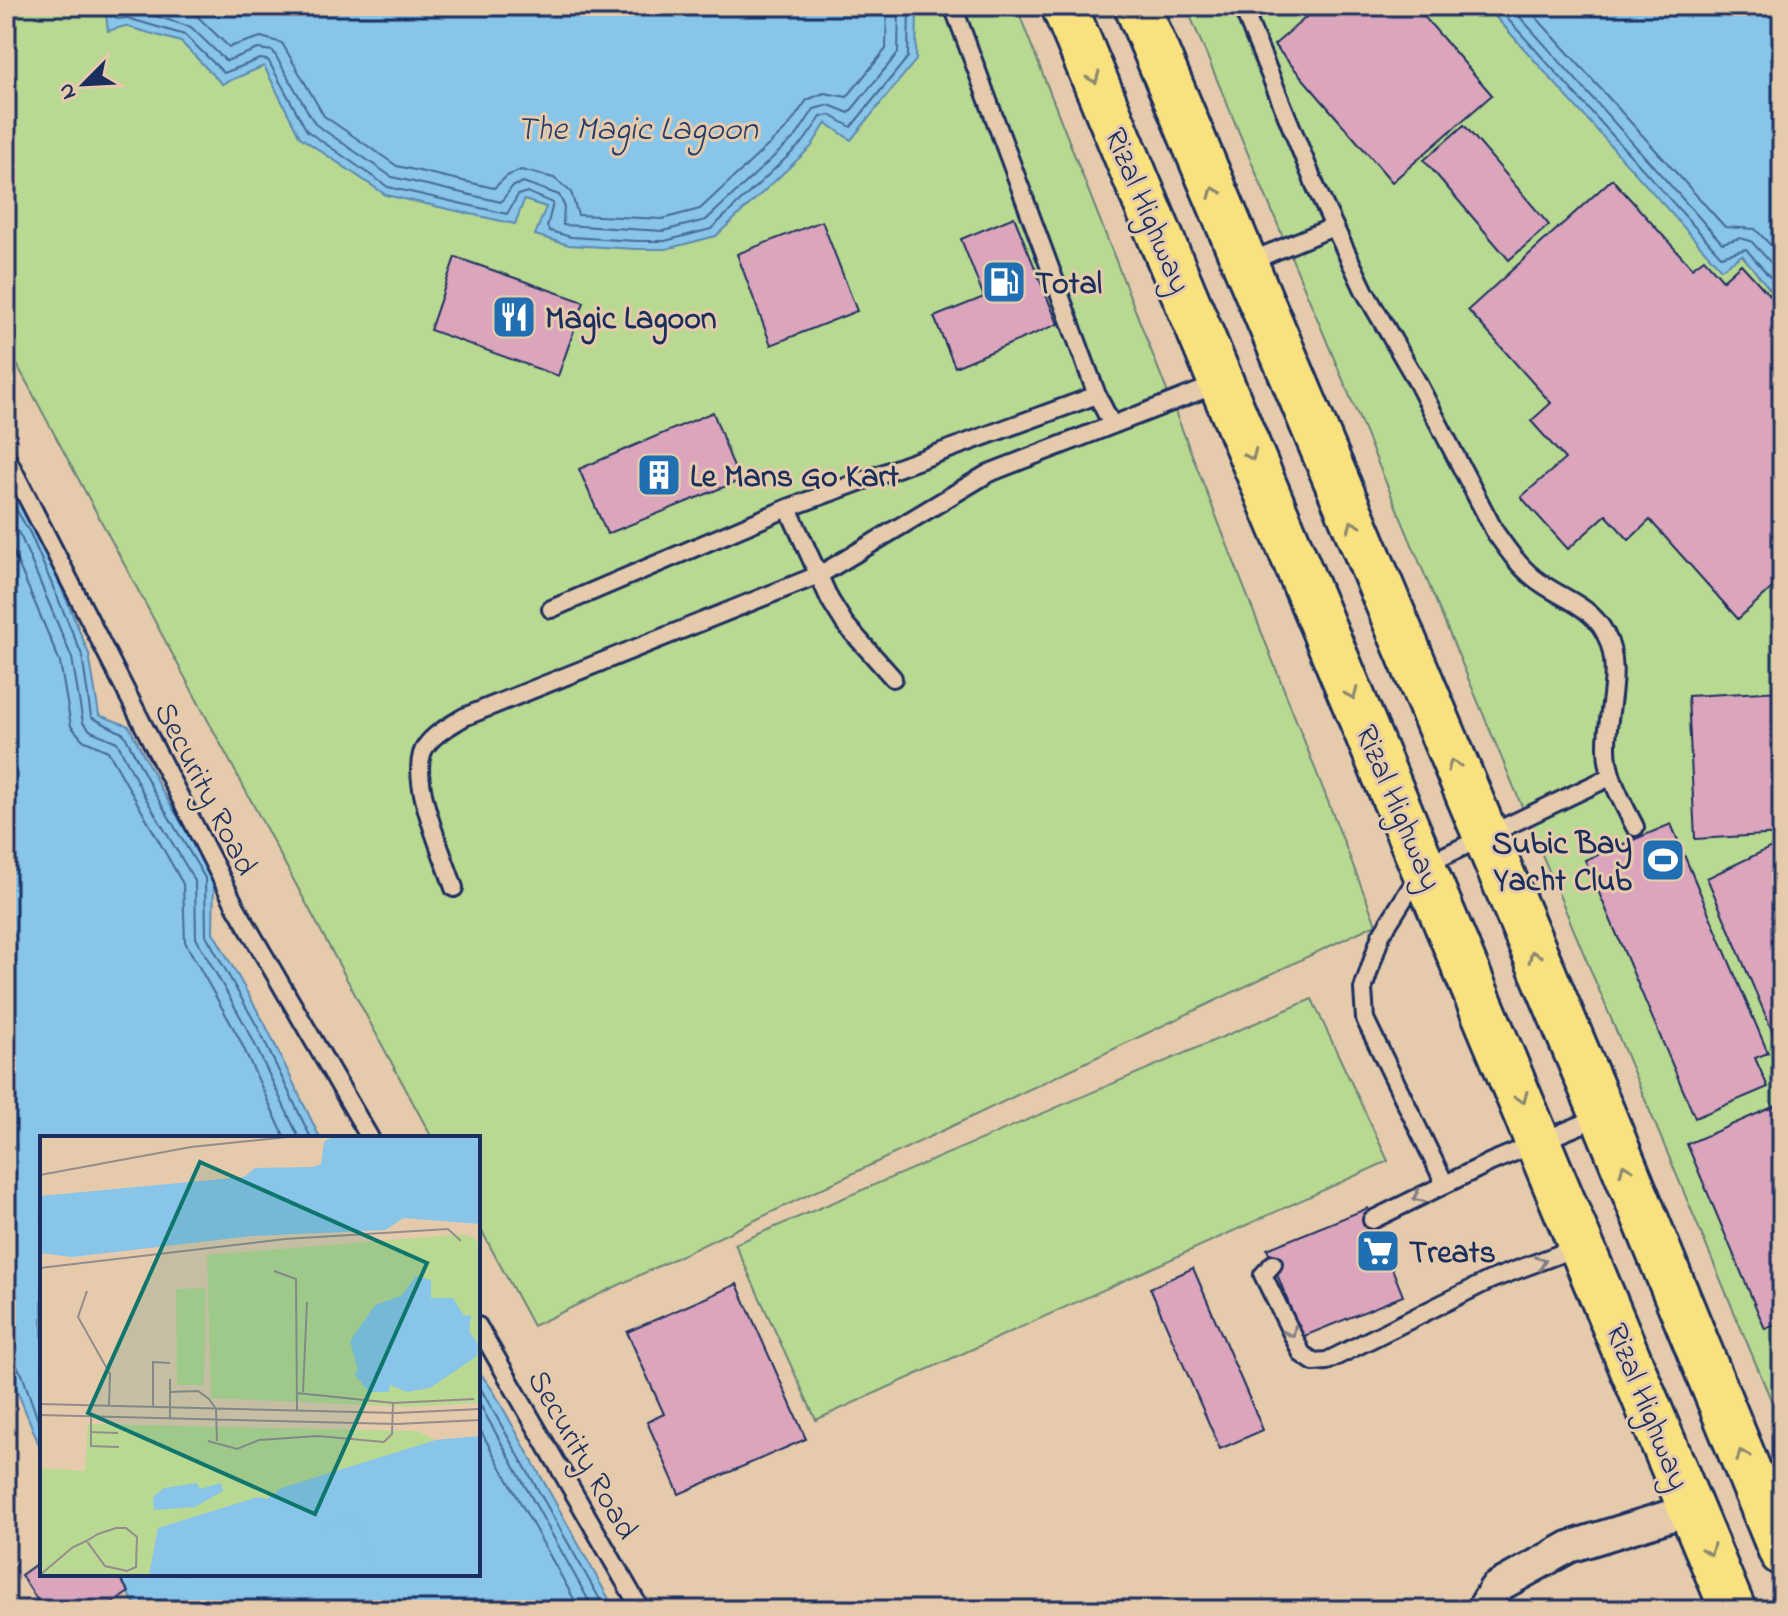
<svg xmlns="http://www.w3.org/2000/svg" width="1788" height="1616" font-family="'Indie Flower',sans-serif">
<style>
.green{fill:#b9d891;stroke:#6a8478;stroke-width:2}
.water{fill:#88c5e8;stroke:#5c89b1;stroke-width:2}
.lines{fill:none;stroke-linecap:round;stroke-linejoin:round}
.shore{stroke:#476b95;stroke-width:2}
.building{fill:#dba5bc;stroke:#1b2f5e;stroke-width:2}
.service-casing{stroke:#1b2f5e;stroke-width:22}
.minor-casing{stroke:#1b2f5e;stroke-width:36}
.primary-casing{stroke:#1b2f5e;stroke-width:50}
.service{stroke:#e5caac;stroke-width:16}
.minor{stroke:#e5caac;stroke-width:30}
.primary{stroke:#fae180;stroke-width:44}
.oneway{stroke:#8a886f}
.oneway2{stroke:#807c85}
.labels{text-anchor:middle;stroke-width:6;stroke-linejoin:round;paint-order:stroke}
.street-label{font-size:32px;fill:#1b2f5e;stroke:#e5caac}
.poi-label{font-size:32px;font-weight:bold;fill:#1b2f5e;stroke:#e5caac;text-anchor:start}
.water-label{font-size:34px;font-style:italic;fill:#263e6c;stroke:#e5caac}
.inset-river{fill:none;stroke:#88c5e8;stroke-width:4}
.inset-road{fill:none;stroke:#948c8d;stroke-width:2}
.view{fill:#0f766e;fill-opacity:0.15;stroke:#0f766e;stroke-width:4}
.inset-edge{fill:none;stroke:#1b2f5e;stroke-width:4}
</style>
<rect width="100%" height="100%" fill="#e5caac"/>
<filter id="ink" filterUnits="userSpaceOnUse"><feTurbulence type="fractalNoise" baseFrequency=".0125" numOctaves="2"/><feDisplacementMap in="SourceGraphic" scale="16" xChannelSelector="R" yChannelSelector="G"/><feConvolveMatrix kernelMatrix="1 2 1 2 8 2 1 2 1" color-interpolation-filters="sRGB"/></filter>
<g filter="url(#ink)">
<path class="green" d="M6,6H1016L1376,924L533,1326L478,1224V1138H432L6,344Z
M1186,6H1486L1721,268L1742,255L1772,291L1782,294V1426Z
M1312,999L1388,1161L816,1420L735,1244Z"/>
<path class="water" d="M105,6H917L916,60L851,140L826,123L811,147L716,236L666,249H636L569,245L535,235L546,207L524,200L515,224L386,195L300,137L264,66L222,84L181,42L125,26L108,31Z
M1486,6H1782V294L1772,292L1742,255L1721,269Z
M6,477L37,529L89,654L99,715L129,726L161,789L214,877L213,932L265,1024L320,1138H42V1452L6,1363Z
M478,1370L494,1392L615,1610H139L116,1574H478Z"/>
<g class="lines">
<path class="shore" d="M113,6L117,19L127,18L185,35L224,73L260,59L268,60L307,131L388,187L507,214L518,195L527,192L553,203L547,227L550,231L571,237L636,241H665L711,229L804,141L821,117L830,115L851,127L908,57L909,6
M123,6L191,27L226,61L258,49L273,51L315,124L392,177L501,202L512,187L523,182L559,195L564,205L563,225L663,231L706,220L797,135L814,109L829,105L849,113L898,53L899,6
M165,6L197,16L229,47L261,37L282,43L324,116L397,166L494,188L507,176L521,170L554,178L571,192L578,215L662,219L700,209L788,127L807,100L824,93L847,97L886,49L887,6
M1496,6L1721,256L1746,249L1775,283L1782,285
M1510,6L1722,243L1740,238L1751,241L1782,275
M1526,6L1725,227L1755,229L1782,257
M6,492L30,533L82,655L91,717L124,734L154,792L205,878L206,935L258,1028L311,1138
M6,512L21,537L72,658L83,723L91,731L117,742L145,797L195,881L196,938L249,1032L299,1138
M6,535L60,662L71,726L83,740L108,751L183,884L185,942L239,1038L285,1138
M6,1360L14,1362L22,1374L42,1432
M478,1384L606,1610
M478,1401L594,1610
M478,1426L580,1610"/>
</g>
<path class="building" d="M1319,6H1415L1492,95L1392,182L1274,45Z
M1464,125L1549,225L1509,260L1424,160Z
M1612,179L1692,268L1704,259L1723,280L1741,264L1782,309V328L1778,331L1782,335V579L1738,619L1650,520L1629,540L1606,515L1568,549L1521,497L1565,459L1531,421L1551,403L1468,310Z
M1014,217L1058,324L955,367L934,317L984,297L961,239Z
M822,221L857,311L771,345L737,254Z
M455,257L584,302L558,376L430,330Z
M713,412L739,481L607,534L579,469Z
M1782,691V834L1695,839L1688,696Z
M1671,824L1768,1053L1755,1058L1768,1087L1695,1118L1585,860Z
M1782,842V1054L1707,878Z
M1782,1103V1322L1765,1329L1687,1144Z
M1368,1208L1403,1296L1302,1337L1267,1249Z
M1193,1268L1263,1430L1220,1449L1150,1288Z
M737,1284L806,1439L679,1494L647,1422L664,1414L627,1332Z
M42,1560V1574H117L129,1592L102,1610H44L21,1575Z
M6,1594L17,1610H6Z"/>
<g class="lines">
<g class="service-casing">
<path id="service" d="M953,6L1097,395L1112,425
M1242,6L1317,190L1365,292L1415,378L1495,532C1507,549 1518,565 1534,578C1559,598 1590,604 1605,633C1624,668 1606,711 1607,748C1607,777 1622,801 1635,827
M1246,263L1333,227
M6,456L236,907L370,1138
M788,508L830,600L845,624L893,678
M551,609L788,508L1097,395
M454,888C443,854 412,787 422,754C427,737 450,726 464,717L821,574L989,473L1218,384
M1445,1184L1365,1019L1363,989L1381,935L1425,865L1610,777
M1372,1220L1491,1162L1602,1116
M1273,1264L1263,1275L1302,1354L1314,1362L1327,1361L1490,1280L1578,1247
M478,1326L641,1610"/>
</g>
<g class="minor-casing">
<path id="minor" d="M1482,1610L1495,1588L1569,1547L1692,1509"/>
</g>
<g class="primary-casing">
<path id="primary" d="M1064,6L1733,1610
M1137,6L1603,1115L1782,1553"/>
</g>
<use href="#service" class="service"/>
<use href="#minor" class="minor"/>
<use href="#primary" class="primary"/>
</g>
<defs><path id="oneway-chevron" d="M-2-3.5L2.5 0L-2 3.5" fill="none" stroke-width="1.6" stroke-linecap="round" stroke-linejoin="round" transform="scale(2)"/></defs>
<g class="oneway">
<use href="#oneway-chevron" transform="translate(1094 78) rotate(67)"/>
<use href="#oneway-chevron" transform="translate(1214 192) rotate(-112)"/>
<use href="#oneway-chevron" transform="translate(1251 455) rotate(67)"/>
<use href="#oneway-chevron" transform="translate(1353 526) rotate(-113)"/>
<use href="#oneway-chevron" transform="translate(1352 694) rotate(67)"/>
<use href="#oneway-chevron" transform="translate(1453 765) rotate(-113)"/>
<use href="#oneway-chevron" transform="translate(1534 956) rotate(-113)"/>
<use href="#oneway-chevron" transform="translate(1522 1098) rotate(67)"/>
<use href="#oneway-chevron" transform="translate(1625 1169) rotate(-112)"/>
<use href="#oneway-chevron" transform="translate(1742 1455) rotate(-112)"/>
<use href="#oneway-chevron" transform="translate(1709 1550) rotate(68)"/>
</g>
<g class="oneway2">
<use href="#oneway-chevron" transform="translate(1418 1197) rotate(154)"/>
<use href="#oneway-chevron" transform="translate(1541 1262) rotate(-22)"/>
<use href="#oneway-chevron" transform="translate(1291 1332) rotate(64)"/>
</g>
</g>
<defs>
<g id="fuel-square" transform="scale(2.3)"><rect x="-9" y="-9" width="18" height="18" rx="4" fill="#1f6fb2" stroke="#e5caac"/><path d="M-5.5-6h7V0h2V4h1.3V-2.5L3-4.5l.8-.8L6-3V5H2.5V1h-1V6h-7ZM-4.2-4.7v3.2H.2V-4.7Z" fill="#fff"/></g>
<g id="restaurant-square" transform="scale(2.3)"><rect x="-9" y="-9" width="18" height="18" rx="4" fill="#1f6fb2" stroke="#e5caac"/><path d="M-5-6h1v4h1v-4h1v4h1v-4h1v5L-1.5 .5V6h-2V.5L-5-1ZM5-6V6H3V1.5H1.5Q1.5-4 5-6Z" fill="#fff"/></g>
<g id="building-square" transform="scale(2.3)"><rect x="-9" y="-9" width="18" height="18" rx="4" fill="#1f6fb2" stroke="#e5caac"/><path d="M-4-6H4V6H1V3H-1V6H-4ZM-2.5-4.3h1.7v1.8h-1.7ZM.8-4.3h1.7v1.8H.8ZM-2.5-1h1.7V.8h-1.7ZM.8-1h1.7V.8H.8Z" fill="#fff"/></g>
<g id="stadium-square" transform="scale(2.3)"><rect x="-9" y="-9" width="18" height="18" rx="4" fill="#1f6fb2" stroke="#e5caac"/><path d="M0-5a6.5 5 0 1 0 0 10a6.5 5 0 1 0 0-10ZM-3.5-1.8h7v3.6h-7Z" fill="#fff"/></g>
<g id="supermarket-square" transform="scale(2.3)"><rect x="-9" y="-9" width="18" height="18" rx="4" fill="#1f6fb2" stroke="#e5caac"/><path d="M-6-5.5h2.5l.6 2H6L4.5 2H-2.5L-4.4-4H-6ZM-1.5 3.2a1.3 1.3 0 1 0 .1 0ZM3 3.2a1.3 1.3 0 1 0 .1 0Z" fill="#fff"/></g>
</defs>
<g fill-rule="evenodd">
<use href="#fuel-square" x="1004" y="282"/>
<use href="#restaurant-square" x="514" y="317"/>
<use href="#building-square" x="659" y="475"/>
<use href="#stadium-square" x="1663" y="860"/>
<use href="#supermarket-square" x="1378" y="1251"/>
</g>
<g class="labels">
<g class="street-label">
<text transform="translate(1149 210) rotate(67)" y="11">Rizal Highway</text>
<text transform="translate(207 788) rotate(63)" y="11">Security Road</text>
<text transform="translate(1400 807) rotate(67)" y="11">Rizal Highway</text>
<text transform="translate(1649 1406) rotate(68)" y="11">Rizal Highway</text>
<text transform="translate(584 1454) rotate(60)" y="11">Security Road</text>
</g>
<g class="poi-label">
<text x="1035" y="293">Total</text>
<text x="545" y="328">Magic Lagoon</text>
<text x="690" y="486">Le Mans Go Kart</text>
<text x="1632" y="853" text-anchor="end">Subic Bay<tspan x="1632" dy="37">Yacht Club</tspan></text>
<text x="1409" y="1262">Treats</text>
</g>
<g class="water-label">
<text x="637" y="139">The Magic Lagoon</text>
</g>
</g>
<g transform="translate(40 1136)">
<rect width="440" height="440" fill="#e5caac"/>
<path d="M422,98L435,102L440,110V267L371,271L171,262L167,119ZM166,152L164,249H137L136,153ZM48,288L377,295L396,304L242,352L227,363L218,361L118,392L109,439H0V332L45,335Z" fill="#b9d891"/>
<path d="M292,1H440V88L363,82L346,94L212,100L32,121L0,117V60L204,41L215,32L273,31L281,28L284,6ZM376,140L391,144V162H413L424,180L431,179L429,195L438,208L437,220L390,252L367,256L350,249L349,256H329L314,238L318,235L310,205L335,169L361,160ZM440,300V439H109L118,392L218,361L227,363L241,352L396,304ZM157,347L160,353L181,347L183,355L155,371L114,374L113,361L124,352Z" fill="#88c5e8"/>
<path class="inset-river" d="M282,391L316,380L334,439"/>
<path class="inset-road" d="M0,39L151,11L248,1M0,132L245,103L408,93L421,105M234,135L256,143L257,275M47,155L38,181L70,238L69,270M130,243V282M130,256L158,255L169,263L176,273L177,305M263,256L267,166M353,267L434,263M0,268L356,277L440,273M113,272V226L130,227M0,279L357,288L440,284M51,280V310L79,311M50,296L78,297M168,305L197,313L219,304L278,300L344,306L352,298L353,267L257,257M0,439L33,411L40,408L50,403L58,398L76,392H86L97,401L96,431L87,435L65,430L46,404"/>
<path class="view" d="M160,26L387,127L275,378L48,277Z"/>
<rect width="440" height="440" class="inset-edge"/>
</g>
<rect width="1788" height="1616" fill="none" stroke="#e5caac" stroke-width="32"/>
<rect x="16" y="16" width="1756" height="1584" fill="none" stroke="#1b2f5e" stroke-width="3" filter="url(#ink)"/>
<g transform="translate(84 84) rotate(246)" stroke="#e5caac" stroke-width="6" paint-order="stroke">
<path d="M0-6L14 30L0 20L-14 30Z" fill="#1b2f5e"/>
<text y="-12" font-size="22" font-weight="bold" text-anchor="middle" fill="#1b2f5e">N</text>
</g>
</svg>
